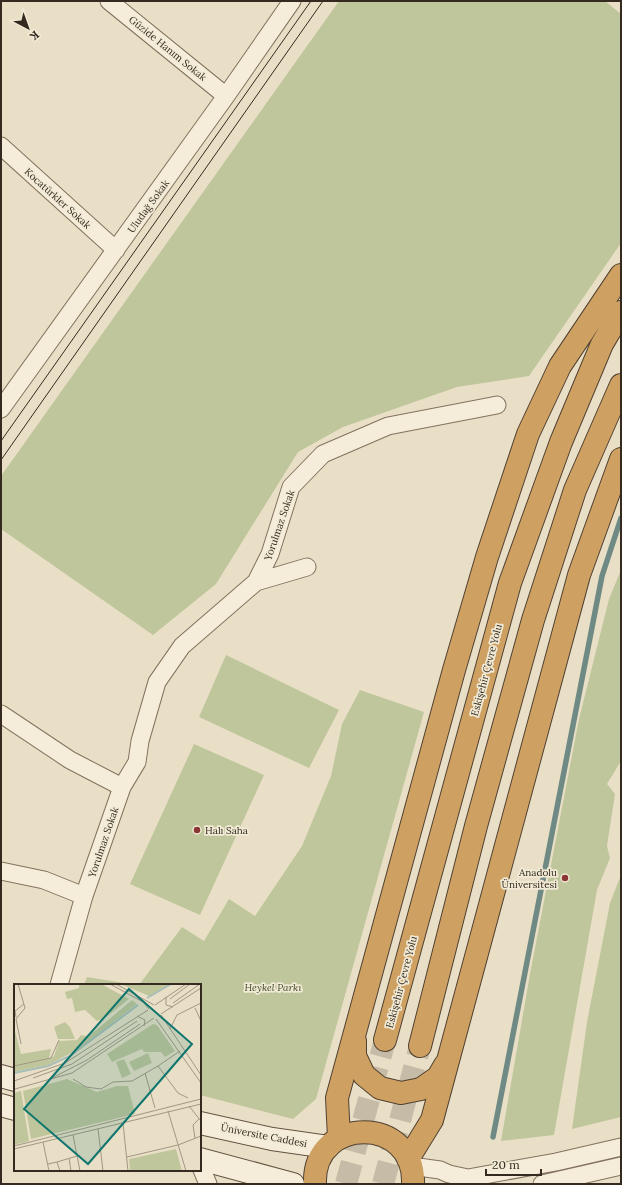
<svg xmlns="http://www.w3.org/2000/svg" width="622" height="1185" font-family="Lora,serif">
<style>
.green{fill:#c0c69c}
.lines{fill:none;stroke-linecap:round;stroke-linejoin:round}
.stream{stroke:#6f8a84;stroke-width:5.5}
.highway-tunnel{stroke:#c5bba6;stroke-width:22;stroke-dasharray:22 11;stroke-linecap:butt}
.street-casing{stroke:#82725e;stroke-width:19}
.secondary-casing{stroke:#645341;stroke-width:24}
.highway-casing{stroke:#514132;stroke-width:24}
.street{stroke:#f5edd9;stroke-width:17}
.secondary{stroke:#f5edd9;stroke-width:22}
.highway{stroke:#cea162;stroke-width:22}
.tram{stroke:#342a20;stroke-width:1}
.poi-dot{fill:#8a3735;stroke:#f1ead5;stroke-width:1.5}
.labels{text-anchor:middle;stroke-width:3.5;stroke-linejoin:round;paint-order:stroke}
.street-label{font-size:10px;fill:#342a20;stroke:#f1ead5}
.poi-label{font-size:10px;fill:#342a20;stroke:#f1ead5;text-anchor:start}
.park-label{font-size:10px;font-style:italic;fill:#444e29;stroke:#f1ead5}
.inset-river{fill:none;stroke:#a7bdb7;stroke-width:2}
.inset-road{fill:none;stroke:#a19784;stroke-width:1}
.view{fill:#0f766e;fill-opacity:0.15;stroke:#0f766e;stroke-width:2}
.inset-edge{fill:none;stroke:#342a20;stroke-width:2}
</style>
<rect width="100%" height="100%" fill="#e9dfc7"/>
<path class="green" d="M339,1H605L621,14V243L529,376L457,387L343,427L298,452L216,584L153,635L1,529V476Z
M621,570V761L607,784L615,794L607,846L610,858L597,890L554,1135L501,1141L530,974L579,719L609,599Z
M226,655L339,710L309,768L199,717Z
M360,690L424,712L316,1099L293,1119L200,1095V985H139L182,927L204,941L229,899L255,916L302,846L331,776L342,724Z
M194,744L264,775L200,915L130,884Z
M621,875V1117L572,1129L587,1022L610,903Z
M87,977L136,985H84Z"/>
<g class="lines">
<path class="stream" d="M493,1137L602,576L621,518"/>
<path class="highway-tunnel" d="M346,1184L385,1040
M383,1184L420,1046"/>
<g class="street-casing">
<path id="street" d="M109,1L226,96
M1,146L116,250
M1,409L226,96L292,1
M256,582L307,567
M1,714L70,760L122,787
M1,871L44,880L84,896L59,985
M84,896L122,787L137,762L140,741L157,682L182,646L256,582L270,554L291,487L323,454L388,426L497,405
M200,1165L208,1184
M411,1166L440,1170L449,1174L468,1178L556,1162L621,1147
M542,1184L621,1166"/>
</g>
<g class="secondary-casing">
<path id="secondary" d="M1,1076L15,1080
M1,1105L15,1109
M200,1123L272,1139L328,1147
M200,1159L293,1184"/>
</g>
<g class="highway-casing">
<path id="highway" d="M385,1040L510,583L561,442L602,344L621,312
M355,1041V1056L364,1075L380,1088L401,1093L421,1089L438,1077L445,1065
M420,1046L476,826L533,620L575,490L621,385
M339,1138L337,1098L454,670L487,557L528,434L560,366L621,275
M408,1159L432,1120L579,575L621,459
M315,1184C312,1115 416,1115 413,1184"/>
</g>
<use href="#street" class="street"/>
<use href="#secondary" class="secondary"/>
<use href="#highway" class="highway"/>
<path class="tram" d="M1,441L311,1
M1,460L323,1"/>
</g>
<g class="poi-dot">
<circle cx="197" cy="830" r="4"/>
<circle cx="565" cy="878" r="4"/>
</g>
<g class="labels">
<g class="street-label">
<text transform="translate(168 48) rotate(39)" y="4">Güzide Hanım Sokak</text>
<text transform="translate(58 198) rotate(42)" y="4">Kocatürkler Sokak</text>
<text transform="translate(148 206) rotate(-54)" y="4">Uludağ Sokak</text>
<text transform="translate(279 525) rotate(-71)" y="4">Yorulmaz Sokak</text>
<text transform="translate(486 670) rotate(-75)" y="4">Eskişehir Çevre Yolu</text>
<text transform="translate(103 842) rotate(-71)" y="4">Yorulmaz Sokak</text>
<text transform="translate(401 982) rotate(-75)" y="4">Eskişehir Çevre Yolu</text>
<text transform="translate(264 1135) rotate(11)" y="4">Üniversite Caddesi</text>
</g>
<g class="poi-label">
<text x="205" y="834">Halı Saha</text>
<text x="557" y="876" text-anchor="end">Anadolu<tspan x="557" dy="12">Üniversitesi</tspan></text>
</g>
<g class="park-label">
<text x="273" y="991">Heykel Parkı</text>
</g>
</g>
<g transform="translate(14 984)">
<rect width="187" height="187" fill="#e9dfc7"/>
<path d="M65,0H87L115,15L91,34L83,37L71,26L61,28L58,14L53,15L51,8L65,4ZM107,0L130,1L156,0L135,12ZM118,16L123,20L65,65L34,81L0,88V43L7,70L37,65L35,75L40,72L45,57L63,56L67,51L72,52L81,47ZM51,38L56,43L61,55H44L40,43ZM139,40L143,41L161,67L151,73L147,68H130L128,65L98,78L93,70ZM134,69L138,79L120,87L115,78ZM110,75L117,90L108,94L102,78ZM53,95L83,108L103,102H114L121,130L17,155L9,107ZM7,107L15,157L0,161V109ZM162,165L168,187H116L115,175Z" fill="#c0c69c"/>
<path class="inset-river" d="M133,14L157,0M0,89L34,82L56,72L124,21"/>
<path class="inset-road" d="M4,0L11,24L2,35L7,60M96,0L129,18L135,25M102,0L140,21M152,13V21L159,23M156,15L176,0M159,19L186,0M141,21L172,0M181,24L187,37M147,30L187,4M147,31L187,91M123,32L131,36L130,42M2,33L1,27L10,20M142,35L187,99M156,45L163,31L187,19M166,67L144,82L164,109L174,114M0,82L37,74L45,56M131,89L141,124M19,94L58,80L123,37M38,94L73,76L126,40M59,95L72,103L87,105L99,98L118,97L144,82M0,97L51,79L134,26M1,105L58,89L140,34M175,122L187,137M154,127L172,187M109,139L114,187M84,145L89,187M59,151L66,187M181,154L179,141L185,135M29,158L35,187M0,162L187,115M0,165L187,120M113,173L164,161L187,152M55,174L57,187M43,178L63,172M34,180L43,178L46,187"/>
<path class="view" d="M115,5L178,60L74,180L10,125Z"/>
<rect width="187" height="187" class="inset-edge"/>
</g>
<rect width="622" height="1185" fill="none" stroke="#342a20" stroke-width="4"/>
<g transform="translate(28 28) rotate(139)" stroke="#f1ead5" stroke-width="3" paint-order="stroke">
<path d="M0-3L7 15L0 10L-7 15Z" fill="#342a20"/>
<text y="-6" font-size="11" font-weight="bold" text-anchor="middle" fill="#342a20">K</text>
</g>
<path d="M486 1169v6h55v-6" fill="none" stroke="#342a20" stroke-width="2"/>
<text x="492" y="1169" font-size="12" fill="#342a20" stroke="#f1ead5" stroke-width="3" paint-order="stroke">20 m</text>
</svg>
